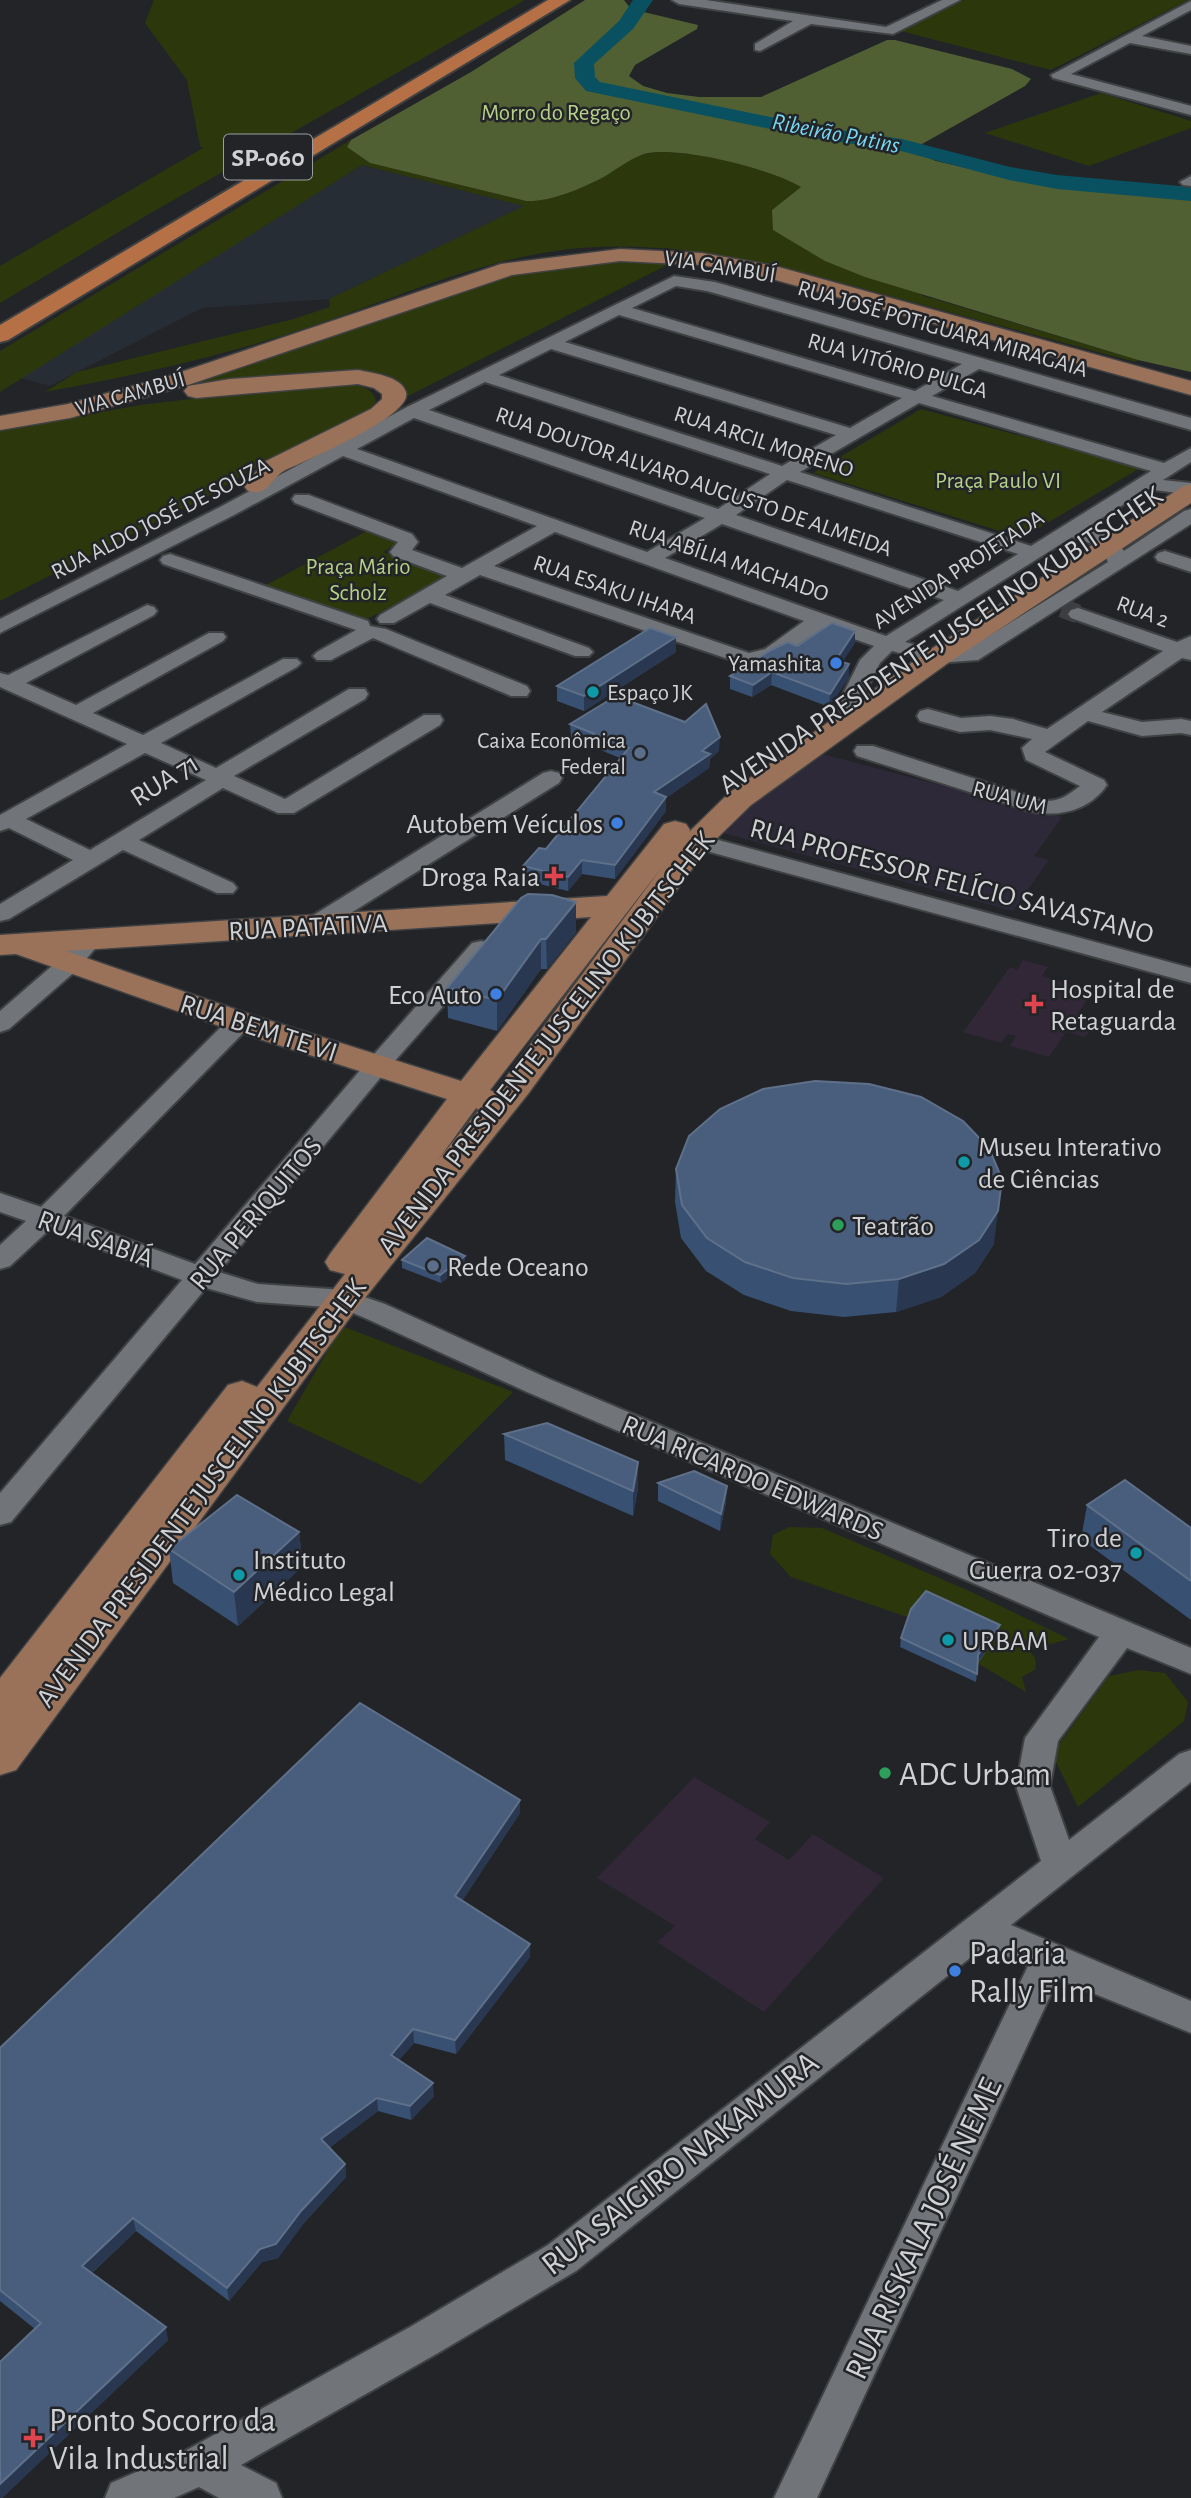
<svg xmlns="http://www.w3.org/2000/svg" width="1191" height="2498" font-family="'Alegreya Sans',sans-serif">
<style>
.built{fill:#272d35}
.education{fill:#2d2939}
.medical{fill:#312737}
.green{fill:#2c380c}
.forest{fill:#516033}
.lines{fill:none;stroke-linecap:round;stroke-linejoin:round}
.river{fill:#095161;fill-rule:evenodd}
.minor-tunnel{stroke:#3c3e42;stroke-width:19;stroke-dasharray:19 10;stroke-linecap:butt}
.minor-casing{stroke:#3f4143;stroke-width:4}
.major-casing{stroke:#3f4143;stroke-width:3}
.highway-casing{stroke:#3f4143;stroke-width:4}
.minor{fill:#717478;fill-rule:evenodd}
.major{fill:#9a7259;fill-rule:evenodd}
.highway{fill:#b57145;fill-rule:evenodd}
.wall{fill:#385071}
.shaded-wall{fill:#293850}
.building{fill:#495e7c;stroke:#5e708a;stroke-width:2}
.shop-dot{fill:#3f7fe0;stroke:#222428;stroke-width:2.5}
.culture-dot{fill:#0f9aa8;stroke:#222428;stroke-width:2.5}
.service-dot{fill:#5c6f8a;stroke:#222428;stroke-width:2.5}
.health-dot{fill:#e0444e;stroke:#222428;stroke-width:2.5}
.leisure-dot{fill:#2e9e5b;stroke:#222428;stroke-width:2.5}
.labels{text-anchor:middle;stroke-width:5;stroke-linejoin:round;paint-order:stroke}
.far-park-label{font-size:23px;fill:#b7d088;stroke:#222428}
.far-street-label{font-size:23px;fill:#d0d1d3;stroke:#222428}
.far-poi-label{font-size:23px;fill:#d0d1d3;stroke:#222428;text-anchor:end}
.far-water-label{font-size:24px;font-style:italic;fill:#77d8f3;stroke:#222428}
.shield{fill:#222428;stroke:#9c9da0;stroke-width:2}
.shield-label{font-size:26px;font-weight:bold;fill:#d0d1d3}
.street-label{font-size:28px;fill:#d0d1d3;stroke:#222428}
.poi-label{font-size:28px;fill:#d0d1d3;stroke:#222428;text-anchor:start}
.near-poi-label{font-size:33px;fill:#d0d1d3;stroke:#222428;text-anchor:start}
.near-street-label{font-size:33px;fill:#d0d1d3;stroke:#222428}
</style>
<rect width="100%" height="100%" fill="#222428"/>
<path class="built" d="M362,165L525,206L329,299L202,308L50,386L20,378Z"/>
<path class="education" d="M811,751L1062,817L1034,856L1049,860L1013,911L723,833L718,829Z"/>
<path class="medical" d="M1023,960L1048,967L1042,976L1093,991L1076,1017L1096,1023L1085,1037L1066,1032L1049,1057L1010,1046L1016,1036L1008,1034L1001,1043L963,1032L1010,967L1017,970Z
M694,1777L770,1822L755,1839L789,1860L813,1834L884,1878L764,2012L657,1942L675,1926L597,1878Z"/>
<path class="green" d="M154,0H525L149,214L0,303V266L203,148L200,146L187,80L145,23Z
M964,0H1188L1051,70L901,31Z
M1101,93L1191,121V128L1089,166L985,133Z
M351,140L347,147L370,163L526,201C551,202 580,189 602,178C616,170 629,158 645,154C680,145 770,169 801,187L772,210L924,296L1138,360L1135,362C1057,341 979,320 901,299C795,270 690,239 579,248C482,257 395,299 303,329C220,357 132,376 45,392L77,372L294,319L330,307L329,299L524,206L362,165L0,392V351Z
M598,259L675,261L408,396L406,387L388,375L362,371L310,373L158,391L511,271Z
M349,384C361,386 373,388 376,401L370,410L248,472L212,494L0,601V431L140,405L275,389Z
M921,409L1140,468L1022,538L813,473Z
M367,531L400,542L383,552L448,576L365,620L266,585Z
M342,1326L513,1392L421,1484L287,1421Z
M789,1527L822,1528L965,1589L1069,1639L1029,1650L1035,1658L1036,1669L1022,1677L1026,1692L977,1663L999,1633L910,1618L791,1577L770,1554L773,1535Z
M1139,1670L1165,1673L1188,1702L1184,1721L1078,1807L1052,1754L1109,1676Z"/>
<path class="forest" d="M585,0H624L631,9L698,25L697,29L635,65L629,76L643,86L667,93L699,97H761L887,40H895L1012,69L1031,79L1025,86L922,144L921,155L936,161L1015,179L1191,199V372L1138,360L865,277L825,261L773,230L772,210L801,187C770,169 679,145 644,154C629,159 616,170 602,178C580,189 551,202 526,201L370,163L347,147L351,140L471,72Z"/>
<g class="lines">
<path class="river" d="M633,0H653L633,29L594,64L595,77L600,82L819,127L902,139L1010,167L1057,175L1191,187V201L1057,189L1009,180L901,151L819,139L586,91L575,78L574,63L619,21Z"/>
<path class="minor-tunnel" d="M1062,608L1078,614"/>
<g class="minor-casing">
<path id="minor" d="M672,0H706L886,27L942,0H960L893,34L811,24L760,51L755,50V44L793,21L679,4Z
M1191,1V10L1142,36L1191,46V54L1130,43L1071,74L1191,106V115L1053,78L1051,75Z
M1191,176V186L1183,185L1180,182Z
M674,276L715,282L1191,418V430L979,369L932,396L1164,463L1191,448V462L1163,480L1191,483V495L1148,489L1086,528L1115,538L1124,551L1184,511L1191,509V524L978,660L938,663L892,651L880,663L856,711H840L837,706L860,660L874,646L823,628L779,657L749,666L480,575L445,595L589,648L593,652L589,656H575L430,603L394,623H380L377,619L380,615L447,576L393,556L390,552L398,542L295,503L292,499L295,495H309L412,534L418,542L412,550L462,568L537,526L343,456L234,515L0,633V619L220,507L407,407ZM676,286L707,291L962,364L915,391L632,308ZM619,315L902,398L850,428L565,342ZM551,349L836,435L782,466L499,375ZM485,382L770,474L718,509L429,410ZM919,403L1151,471L1031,546L800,472ZM414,418L705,518L647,552L357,449ZM787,480L1018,554L958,591L736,515ZM722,524L944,600L886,636L665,558ZM555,532L804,621L765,649L749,653L494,566ZM1072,537L1101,547L1108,562L966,650L938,651L905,642Z
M1165,551L1191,559V572L1158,561L1155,557L1158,553Z
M170,554L368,621L370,626L386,629L527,686L530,691L527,696H511L373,638L331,660H317L313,656L317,652L356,630L163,564L160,560L163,556Z
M147,605L154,607L157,611L154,615L26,683L76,705L209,633H223L226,637L223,641L93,713L143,735L283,659H297L301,663L297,667L161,743L216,768L349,689H365L368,694L365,699L234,776L285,799L424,715H440L443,720L440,725L294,813H278L223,788L139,840L233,883L237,888L233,893H217L123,850L9,919L0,921V904L73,860L9,828L0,831V815L127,744L0,687V673L8,675ZM145,753L206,780L90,850L26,819Z
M1078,608L1177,642L1191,636V660L1182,658L1102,712L1142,722L1181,719L1191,721V735L1181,733L1142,736L1088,721L1045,752L1104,780L1107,785C1089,811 1058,818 1029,811L857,756L854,751L857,746H873L1041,800C1058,803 1067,796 1080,786L1026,760L1022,748L1032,739L990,730L960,732L920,721L917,716L920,711L928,709L961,718L990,716L1013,719L1047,729L1163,651L1071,618L1068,614L1071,610Z
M551,771L559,773L562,778L559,783L322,931L313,933L304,931L301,926L304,921L543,773Z
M674,828L1191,968V983L666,840L662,835L666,830Z
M91,932L100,934L103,939L78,969L9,1029L0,1032V1011L60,959L82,934Z
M481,941L490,943L493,948L490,953L386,1071L219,1272L258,1284L344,1290L385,1304L547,1378L1191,1648V1674L1127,1648L1058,1741L1050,1786L1069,1840L1179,1754L1191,1750V1782L1011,1925L1191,2001V2033L1058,1979L817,2498H774L1028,1966L985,1946L576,2271L438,2353L241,2465L276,2483L282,2498H219L199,2487L174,2498H105L111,2483L185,2451L410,2327L548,2245L1041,1861L1016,1786L1025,1738L1099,1637L527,1392L365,1318L341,1308L257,1302L206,1288L11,1522L0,1525V1493L182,1280L49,1230L10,1266L0,1269V1245L26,1221L0,1212V1193L41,1207L231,1017L240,1014L249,1017L253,1022L249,1027L64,1216L195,1264L368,1061L472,943Z"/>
</g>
<g class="major-casing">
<path id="major" d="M620,249L702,253L775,266L1191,381V395L772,279L702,265L620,261L512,275L185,386L70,418L0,430V416L68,404L169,376L501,264Z
M358,370C372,373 401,376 406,392C413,415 316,455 297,465C292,467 286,469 282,472C269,482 268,496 248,491L244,486L264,462L371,409L382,399V394L374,388L358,384L196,398L188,396L184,391L188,386L230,379Z
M1191,484V503L948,663L751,805L708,847L528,1094L357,1308L16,1770L0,1775V1678L228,1385L242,1381L257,1387L345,1274L330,1270L325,1262L330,1254L447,1099L228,1029L16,954L0,955V935L607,896L664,824L675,821L686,824L690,830L689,832L729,793L928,651L1182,487ZM662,867L504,1080L494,1092L490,1090ZM591,917L461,1081L252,1015L66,951ZM476,1108L479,1110L438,1160Z"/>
</g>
<g class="highway-casing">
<path id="highway" d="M548,0H570L8,340L0,342V325Z"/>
</g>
<use href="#minor" class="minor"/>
<use href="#major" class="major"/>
<use href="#highway" class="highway"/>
</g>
<path class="wall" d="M855,631V643L842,662L849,677L829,707L771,685L752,697L730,689V676L797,646Z
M676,637V652L584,711L557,701V686Z
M570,724L719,751L710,759L709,768L666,798V811L615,879L582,874L568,891L523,880V866L546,849L620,758L571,738Z
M576,902V932L547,969H541L497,1031L448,1018L447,988Z
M676,1169L994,1244L975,1273L941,1297L896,1312L844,1317L791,1311L744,1295L706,1271L681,1238L675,1202Z
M465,1256V1264L441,1283L402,1268V1260Z
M504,1434L638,1462V1488L633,1516L505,1460Z
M658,1483L726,1503L720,1531L658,1501Z
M1087,1505L1191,1528V1620L1081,1539Z
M299,1532L303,1566L238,1626L173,1583L169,1549Z
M999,1634L978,1663L976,1682L900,1647L901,1638Z
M520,1813L462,1901L530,1957L456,2054L414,2043L399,2060L434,2096L411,2120L378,2111L329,2148L345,2164L346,2177L303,2224L278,2258L262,2262L229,2301L136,2231L92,2273L168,2340L2,2498H0L35,2329L0,2301V2048Z"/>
<path class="shaded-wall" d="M855,631V643L835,672L836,660Z
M676,637V652L584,711V696Z
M849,664V677L829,707L830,694Z
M772,672L771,685L752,697L753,685Z
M720,737L719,751L710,759L709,768L666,798V811L615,879V865L654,792Z
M582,860V874L568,891V877Z
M576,902V932L547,969L546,939Z
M541,939V969L497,1031V1000Z
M998,1211L994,1244L975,1273L941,1297L896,1312L899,1279Z
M465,1256V1264L441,1283L440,1275Z
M638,1462V1488L633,1516V1491Z
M727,1486L726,1503L720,1531L721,1514Z
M299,1532L303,1566L238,1626L234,1592Z
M1000,1625L999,1634L977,1663L978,1655Z
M520,1800V1813L456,1910L455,1896Z
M530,1944V1957L456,2054L455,2040Z
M413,2029L414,2043L392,2068L391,2055Z
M433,2083L434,2096L411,2120L410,2106Z
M377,2098L378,2111L323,2153L321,2139Z
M345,2164L346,2177L303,2224L278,2258L262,2262L229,2301L227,2288L260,2249L301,2211Z
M133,2218L136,2231L85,2279L82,2266Z
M166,2327L168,2340L2,2498H0V2484Z"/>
<path class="building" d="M832,623L855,631L836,660L849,664L830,694L772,672L753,685L730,676L771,650L788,642L797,646Z
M650,628L676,637L584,696L557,686Z
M616,696L685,722L706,704L720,737L702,751L710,754L654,792L666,797L615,865L582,860L568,877L523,866L539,848L546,849L629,748L570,724Z
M528,894L552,895L576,902L546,939H541L497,1000L447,988L521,898Z
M815,1081L869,1084L921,1097L963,1121L989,1148L1002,1179L998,1211L979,1240L944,1264L899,1279L846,1284L793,1278L745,1262L707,1238L682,1205L676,1169L689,1136L720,1109L763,1089Z
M427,1238L465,1256L440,1275L402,1260Z
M547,1423L638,1462L633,1491L504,1434Z
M694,1471L727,1486L721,1514L658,1483Z
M1125,1480L1191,1528V1581L1087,1505Z
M237,1495L299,1532L234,1592L169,1549Z
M926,1591L1000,1625L978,1655L977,1674L901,1638L911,1609Z
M360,1703L520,1800L455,1896L530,1944L455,2040L413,2029L391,2055L433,2083L410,2106L377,2098L321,2139L345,2164L301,2211L276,2244L260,2249L227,2288L133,2218L82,2266L166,2327L0,2484V2362L41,2323L0,2290V2048Z"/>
<g class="shop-dot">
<circle cx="836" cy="663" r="7"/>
<circle cx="617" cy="823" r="7"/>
<circle cx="496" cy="994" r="7"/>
<circle cx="955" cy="1971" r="7"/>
</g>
<g class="culture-dot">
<circle cx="593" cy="692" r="7"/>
<circle cx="964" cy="1162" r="7"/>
<circle cx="1136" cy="1553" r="7"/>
<circle cx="239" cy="1575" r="7"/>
<circle cx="948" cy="1640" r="7"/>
</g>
<g class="service-dot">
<circle cx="640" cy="753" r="7"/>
<circle cx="433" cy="1266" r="7"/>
</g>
<g class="health-dot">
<path d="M550.5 865.5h7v7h7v7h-7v7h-7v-7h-7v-7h7z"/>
<path d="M1030.5 993.5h7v7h7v7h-7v7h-7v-7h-7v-7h7z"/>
<path d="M29.5 2427.5h7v7h7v7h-7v7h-7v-7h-7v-7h7z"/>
</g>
<g class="leisure-dot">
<circle cx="838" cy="1225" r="7"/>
<circle cx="885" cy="1773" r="7"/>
</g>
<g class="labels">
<g class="far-park-label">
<text x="556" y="120">Morro do Regaço</text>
<text x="998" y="488">Praça Paulo VI</text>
<text x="358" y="574">Praça Mário<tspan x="358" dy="26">Scholz</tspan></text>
</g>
<g class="far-street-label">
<text transform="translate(720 266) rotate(9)" y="8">VIA CAMBUÍ</text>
<text transform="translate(943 328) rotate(16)" y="8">RUA JOSÉ POTIGUARA MIRAGAIA</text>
<text transform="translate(898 365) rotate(16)" y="8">RUA VITÓRIO PULGA</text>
<text transform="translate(130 393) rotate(-16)" y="8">VIA CAMBUÍ</text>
<text transform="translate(764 441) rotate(18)" y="8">RUA ARCIL MORENO</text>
<text transform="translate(694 481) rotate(19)" y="8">RUA DOUTOR ALVARO AUGUSTO DE ALMEIDA</text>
<text transform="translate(160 518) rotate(-27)" y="8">RUA ALDO JOSÉ DE SOUZA</text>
<text transform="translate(729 560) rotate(19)" y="8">RUA ABÍLIA MACHADO</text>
<text transform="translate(958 569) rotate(-33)" y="8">AVENIDA PROJETADA</text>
<text transform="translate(615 589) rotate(19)" y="8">RUA ESAKU IHARA</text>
<text transform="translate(1143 611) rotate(20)" y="8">RUA 2</text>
<text transform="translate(1010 797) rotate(15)" y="8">RUA UM</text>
</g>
<g class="far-poi-label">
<text x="822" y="671">Yamashita</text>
<text x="607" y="700" text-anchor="start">Espaço JK</text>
<text x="626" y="748">Caixa Econômica<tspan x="626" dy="26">Federal</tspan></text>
</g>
<g class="far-water-label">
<text transform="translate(836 133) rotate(11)" y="8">Ribeirão Putins</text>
</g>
<rect class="shield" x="224" y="134.5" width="88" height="45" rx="5"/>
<g class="shield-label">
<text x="268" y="166">SP-060</text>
</g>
<g class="street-label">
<text transform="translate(940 639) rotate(-34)" y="10">AVENIDA PRESIDENTE JUSCELINO KUBITSCHEK</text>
<text transform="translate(164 779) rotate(-32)" y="10">RUA 71</text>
<text transform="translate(952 880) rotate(15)" y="10">RUA PROFESSOR FELÍCIO SAVASTANO</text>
<text transform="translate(308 926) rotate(-3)" y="10">RUA PATATIVA</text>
<text transform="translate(259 1027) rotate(18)" y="10">RUA BEM TE VI</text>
<text transform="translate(545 1042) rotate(-52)" y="10">AVENIDA PRESIDENTE JUSCELINO KUBITSCHEK</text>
<text transform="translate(255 1213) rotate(-50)" y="10">RUA PERIQUITOS</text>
<text transform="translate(96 1238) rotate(20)" y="10">RUA SABIÁ</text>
<text transform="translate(753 1477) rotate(23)" y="10">RUA RICARDO EDWARDS</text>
<text transform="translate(200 1492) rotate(-53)" y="10">AVENIDA PRESIDENTE JUSCELINO KUBITSCHEK</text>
</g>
<g class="poi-label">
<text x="603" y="833" text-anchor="end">Autobem Veículos</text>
<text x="540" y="886" text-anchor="end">Droga Raia</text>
<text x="1050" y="998">Hospital de<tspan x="1050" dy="32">Retaguarda</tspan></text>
<text x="482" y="1004" text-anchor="end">Eco Auto</text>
<text x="978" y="1156">Museu Interativo<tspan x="978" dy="32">de Ciências</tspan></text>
<text x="852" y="1235">Teatrão</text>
<text x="447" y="1276">Rede Oceano</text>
<text x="1122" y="1547" text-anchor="end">Tiro de<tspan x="1122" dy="32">Guerra 02-037</tspan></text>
<text x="253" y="1569">Instituto<tspan x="253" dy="32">Médico Legal</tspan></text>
<text x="962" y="1650">URBAM</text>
</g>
<g class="near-poi-label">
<text x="899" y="1785">ADC Urbam</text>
<text x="969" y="1964">Padaria<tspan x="969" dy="38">Rally Film</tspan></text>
<text x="49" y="2431">Pronto Socorro da<tspan x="49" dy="38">Vila Industrial</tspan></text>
</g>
<g class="near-street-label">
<text transform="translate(679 2162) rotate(-38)" y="12">RUA SAIGIRO NAKAMURA</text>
<text transform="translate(922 2228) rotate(-65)" y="12">RUA RISKALA JOSÉ NEME</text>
</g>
</g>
</svg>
